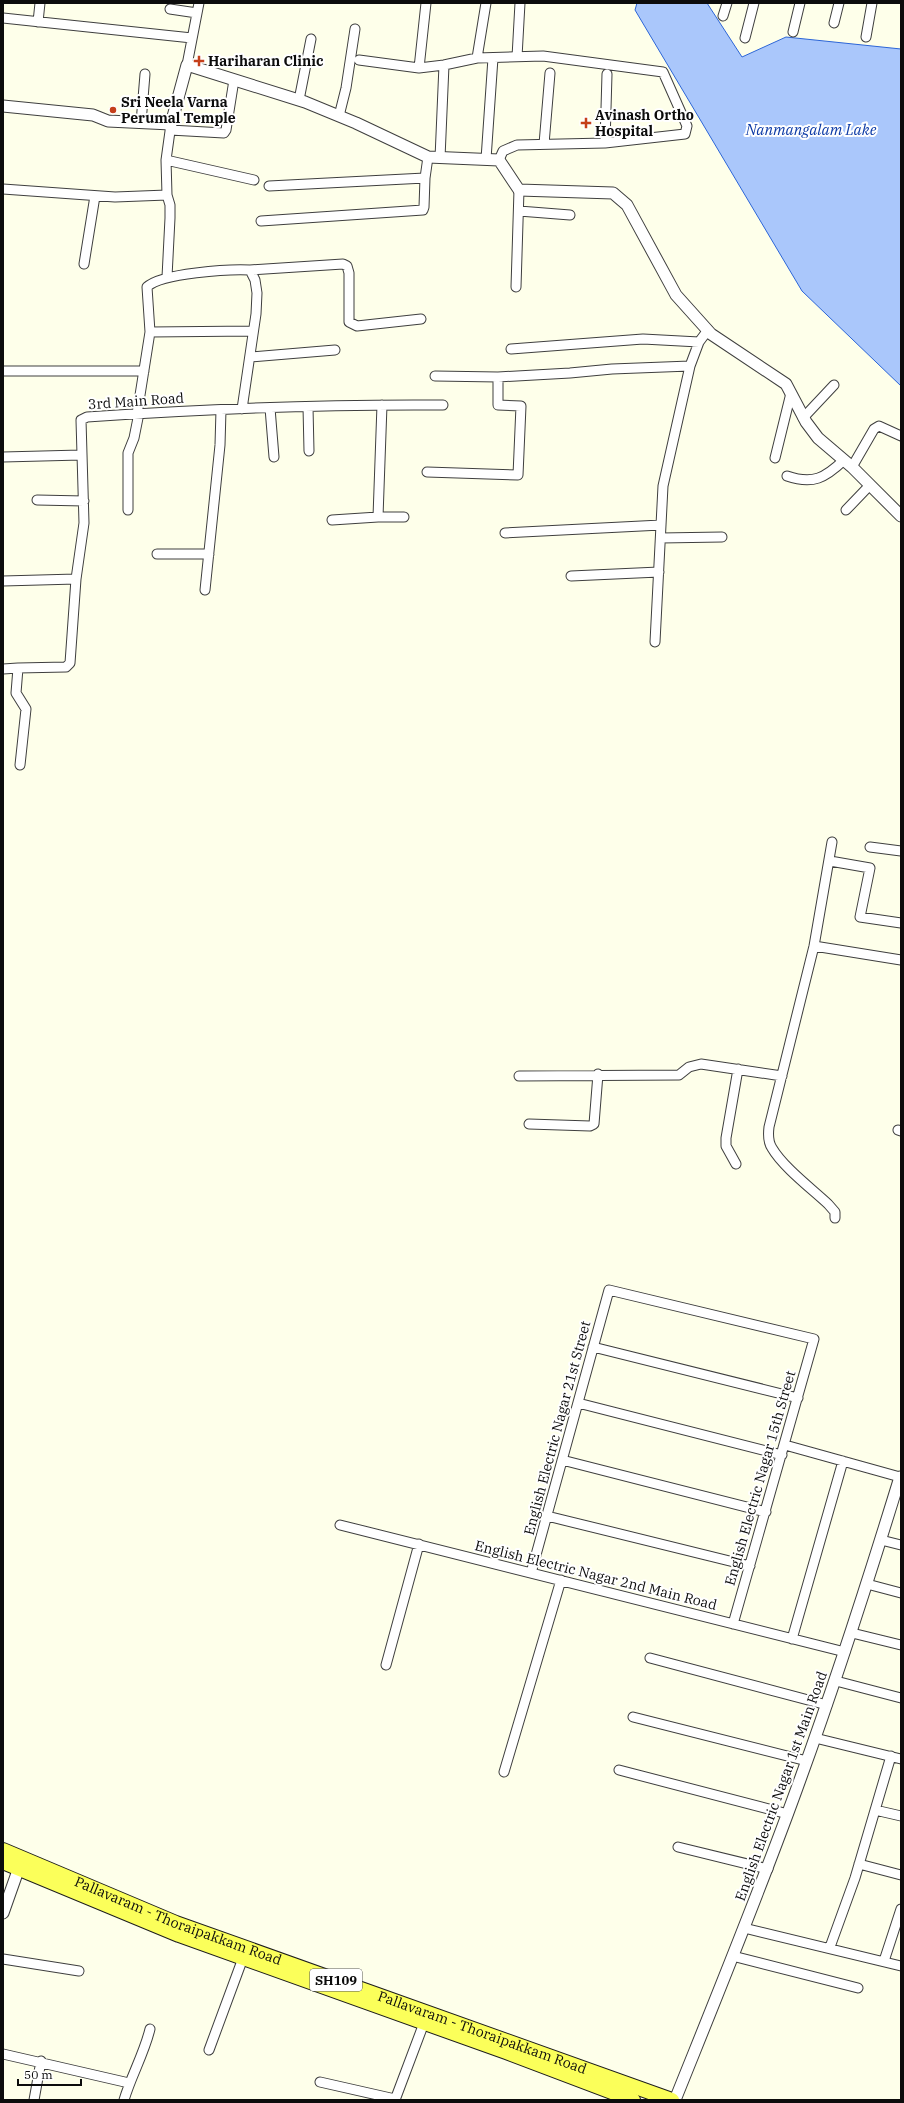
<svg xmlns="http://www.w3.org/2000/svg" width="904" height="2103" font-family="'IBM Plex Serif',serif">
<style>
.water{fill:#aac7fb;stroke:#2c65d7}
.lines{fill:none;stroke-linecap:round;stroke-linejoin:round}
.minor-casing{stroke:#3f3f3f;stroke-width:11}
.tertiary-casing{stroke:#3f3f3f;stroke-width:13}
.primary-casing{stroke:#1d1d1d;stroke-width:16}
.minor{stroke:#fff;stroke-width:9}
.tertiary{stroke:#fff;stroke-width:11}
.primary{stroke:#fbff5a;stroke-width:14}
.poi-dot{fill:#c53f1a;stroke:#fff;stroke-width:1.5}
.labels{text-anchor:middle;stroke-width:4;stroke-linejoin:round;paint-order:stroke}
.shield{fill:#fff;stroke:#555;stroke-width:1}
.shield-label{font-size:13px;font-weight:bold;fill:#0c0c0c}
.poi-label{font-size:14px;font-weight:bold;fill:#0c0c0c;stroke:#fff;text-anchor:start}
.street-label{font-size:14px;fill:#0c0c0c;stroke:#fff}
.water-label{font-size:15px;font-style:italic;fill:#0c3aa6;stroke:#fff}
</style>
<rect width="100%" height="100%" fill="#feffea"/>
<path class="water" d="M637,3H707L742,57L786,37L901,49V386L802,291L635,10Z"/>
<g class="lines">
<g class="minor-casing">
<path id="minor" d="M170,9L197,13
M723,16L727,3
M3,18L192,38
M38,22L40,3
M834,23L839,3
M793,32L800,3
M866,37L872,3
M745,38L754,3
M517,57L520,3
M477,58L486,3
M359,60L419,68L444,65L477,58L543,56L663,72L687,126L685,134L605,143L517,145L503,151L499,160
M187,65L199,3
M419,68L426,3
M299,100L311,39
M339,116L346,88L355,29
M141,123L145,74
M170,130L224,133L226,130L234,80
M605,143L607,74
M544,144L550,73
M440,158L444,65
M486,159L493,58
M166,160L254,180
M269,186L425,178
M3,189L115,197L167,195
M519,211L570,215
M261,221L423,210L424,207L425,178L428,157
M84,264L95,196
M250,270L343,264L347,266L349,273V322L357,326L421,319
M167,277L170,218V205L167,195L166,160L171,124
M516,287L519,190
M150,332L253,331
M511,349L643,339L699,342
M250,357L335,350
M3,371H144
M435,376L498,377L570,373L612,369L690,366
M382,405L378,517H404
M308,407L309,451
M270,408L274,457
M137,414L150,332L147,287C161,273 230,269 250,270L255,280L257,293L256,314L242,409
M803,418L834,385
M3,457L81,455
M775,458L791,393
M852,467L874,429L879,426L901,436
M427,472L518,475L521,406L498,405V377
M787,476C813,485 825,478 844,460
M37,500L84,501
M128,510V453L134,438L139,413
M846,510L870,485
M332,520L378,517
M505,533L661,525
M661,538L722,537
M157,554H209
M571,576L659,572
M3,581L76,579
M205,590L220,445L221,410
M655,642L663,486L690,366L699,342L708,330
M3,669L18,668
M20,765L26,709L16,693L18,668L66,667L70,663L76,579L84,523L81,420L87,417C205,409 324,404 443,405
M832,842L814,946L769,1127C768,1135 768,1142 772,1148C783,1167 812,1189 828,1204L835,1212V1218
M870,847L901,851
M830,861L870,868L860,917L901,923
M814,946L901,960
M519,1076L679,1075L689,1067L701,1064L782,1076
M529,1124L590,1126L594,1124L598,1074
M898,1130L901,1131
M736,1164L726,1146V1138L738,1069
M593,1347L798,1398
M578,1403L782,1455
M785,1445L900,1477
M562,1460L766,1512
M547,1516L750,1566
M340,1525L845,1652
M881,1540L901,1545
M531,1573L609,1290L814,1339L733,1624
M867,1584L901,1593
M852,1633L901,1645
M792,1639L843,1461
M650,1658L827,1705
M386,1665L419,1544
M836,1681L901,1698
M633,1717L807,1761
M815,1738L901,1759
M619,1770L788,1814
M504,1772L561,1580
M875,1810L901,1816
M678,1847L768,1869
M859,1864L901,1875
M744,1928L901,1966
M830,1947L855,1878L891,1756
M733,1956L736,1957L858,1988Z
M3,1959L79,1971
M884,1961L901,1909
M209,2050L243,1958
M3,2054L129,2083
M320,2082L395,2099
M34,2100L41,2061
M124,2100C131,2076 144,2054 150,2029
M395,2100L424,2023"/>
</g>
<g class="tertiary-casing">
<path id="tertiary" d="M3,106L93,115L108,121L171,124L187,65L305,102L356,123L428,157L499,160L519,190L613,193L627,205L676,295L711,334L786,384L806,422L818,438L852,467L901,516
M3,1913L21,1862
M675,2100C718,1993 762,1886 801,1777C837,1678 869,1578 900,1477"/>
</g>
<g class="primary-casing">
<g id="primary">
<path id="s1" d="M3,1850L176,1923L672,2100"/>
<path d="M3,1862L179,1935L506,2052L633,2100"/>
</g>
</g>
<use href="#minor" class="minor"/>
<use href="#tertiary" class="tertiary"/>
<use href="#primary" class="primary"/>
</g>
<g class="poi-dot">
<path d="M197 55h4v4h4v4h-4v4h-4v-4h-4v-4h4z"/>
<circle cx="113" cy="110" r="4"/>
<path d="M584 117h4v4h4v4h-4v4h-4v-4h-4v-4h4z"/>
</g>
<g class="labels">
<rect class="shield" x="310" y="1969" width="52" height="22" rx="3"/>
<g class="shield-label">
<text x="336" y="1985">SH109</text>
</g>
<g class="poi-label">
<text x="208" y="66">Hariharan Clinic</text>
<text x="121" y="107">Sri Neela Varna<tspan x="121" dy="16">Perumal Temple</tspan></text>
<text x="595" y="120">Avinash Ortho<tspan x="595" dy="16">Hospital</tspan></text>
</g>
<g class="street-label">
<text transform="translate(136 401) rotate(-4)" y="5">3rd Main Road</text>
<text transform="translate(557 1428) rotate(-75)" y="5">English Electric Nagar 21st Street</text>
<text transform="translate(760 1478) rotate(-74)" y="5">English Electric Nagar 15th Street</text>
<text transform="translate(596 1575) rotate(14)" y="5">English Electric Nagar 2nd Main Road</text>
<text transform="translate(781 1786) rotate(-70)" y="5">English Electric Nagar 1st Main Road</text>
<text dy="5" stroke="none"><textPath href="#s1" startOffset="189">Pallavaram - Thoraipakkam Road</textPath></text>
<text dy="5" stroke="none"><textPath href="#s1" startOffset="513">Pallavaram - Thoraipakkam Road</textPath></text>
</g>
<g class="water-label">
<text x="811" y="135">Nanmangalam Lake</text>
</g>
</g>
<rect width="904" height="2103" fill="none" stroke="#0c0c0c" stroke-width="8"/>
<path d="M18 2079v6h63v-6" fill="none" stroke="#0c0c0c" stroke-width="2"/>
<text x="24" y="2079" font-size="12" fill="#0c0c0c" stroke="#ffffff" stroke-width="3" paint-order="stroke">50 m</text>
</svg>
